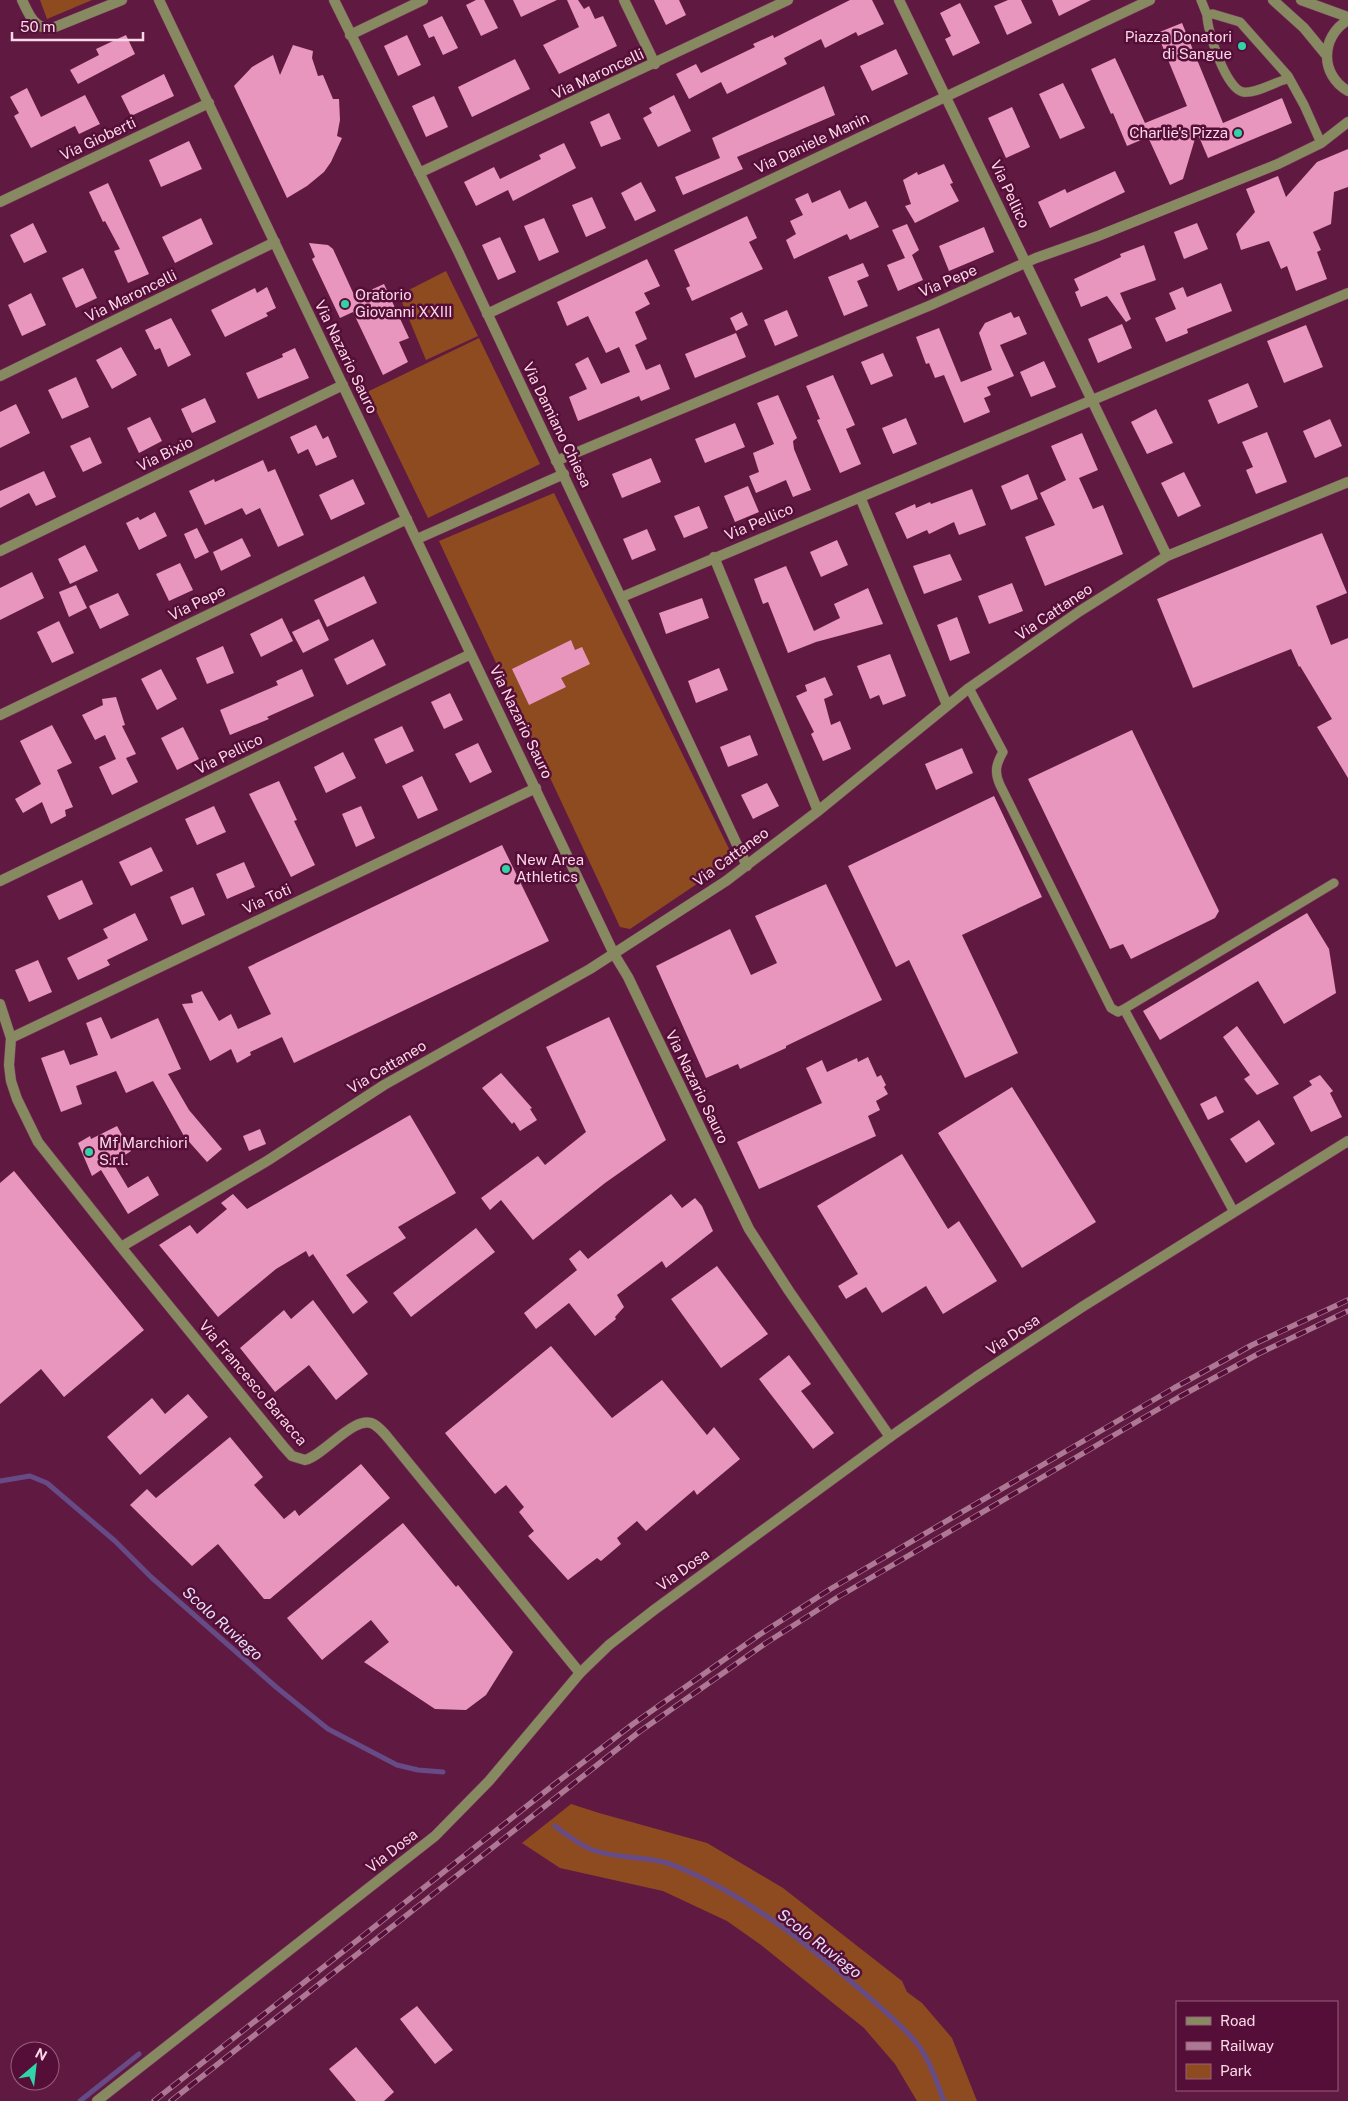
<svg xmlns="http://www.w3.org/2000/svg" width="1348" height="2101" font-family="'Public Sans',sans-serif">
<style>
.green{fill:#8f4b20}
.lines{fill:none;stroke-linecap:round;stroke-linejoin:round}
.stream{stroke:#674b86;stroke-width:5}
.building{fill:#e896bd}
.service-casing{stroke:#7c3c5f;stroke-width:10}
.minor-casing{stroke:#7c3c5f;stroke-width:11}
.tertiary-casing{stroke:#7c3c5f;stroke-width:11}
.service{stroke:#878961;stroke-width:9}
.minor{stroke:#878961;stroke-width:10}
.tertiary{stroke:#878961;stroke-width:10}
.rail-casing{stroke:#ac7893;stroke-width:5.5}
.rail{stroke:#540e37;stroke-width:4;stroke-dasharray:11;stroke-linecap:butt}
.poi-dot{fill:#31d4a9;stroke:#540e37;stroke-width:2}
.labels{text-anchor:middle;stroke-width:5;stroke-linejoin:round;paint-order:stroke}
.poi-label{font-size:15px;fill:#fbd8e7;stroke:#540e37;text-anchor:start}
.street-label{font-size:15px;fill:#fbd8e7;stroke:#540e37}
.water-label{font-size:16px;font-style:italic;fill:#e1dff6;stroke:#540e37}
</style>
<rect width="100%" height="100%" fill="#601a41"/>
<path class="green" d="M40,0H92L47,19Z
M446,271L478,336L426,360L399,295Z
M479,338L540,464L428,518L367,392Z
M554,493L734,859L630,929L620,927L439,541Z
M571,1804L599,1813L707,1843L783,1888L902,1981L907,1992L922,2003L952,2038L977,2101H917L895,2064L864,2028L761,1945L727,1921L663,1891L560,1868L522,1843Z"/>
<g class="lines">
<path class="stream" d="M0,1481L30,1476L47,1483L115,1541L151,1577L276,1687L328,1729L397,1765L418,1770L443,1772
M555,1826C567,1835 579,1845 593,1850C620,1860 651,1855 678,1867C747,1896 806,1943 862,1991C879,2006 910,2032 921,2049C932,2065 937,2084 944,2101
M80,2101L139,2054"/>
</g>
<path class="building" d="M476,0H484L498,28L481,36L466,5Z
M513,0H557L521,17Z
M567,0H578L584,9L589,6L595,19L603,16L617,46L559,74L543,45L579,27Z
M654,0H679L686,15L666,25Z
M850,0H872L884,24L858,36L856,32L825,48L821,39L784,58L787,64L727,94L721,82L689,99L676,74L696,64L701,73L755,47L753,44L773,35L774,38Z
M1008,0H1021L1032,23L1007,35L994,6Z
M1052,0H1091L1059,16Z
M960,3L980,43L953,56L945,39L951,36L940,13Z
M442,16L458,48L443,55L434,36L429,38L423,25Z
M1182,23L1223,123L1282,98L1292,123L1208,158L1197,132L1183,179L1170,185L1148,137L1127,146L1113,113L1111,114L1091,69L1115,58L1145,123L1187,106L1157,33Z
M126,35L135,54L78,84L70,70L99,55L96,49Z
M407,35L421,65L398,76L384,46Z
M293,45L313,51L312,58L318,76L323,75L333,99H339L340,120L337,136L342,138L331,162L324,172L307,186L287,198L234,86L252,67L273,55L280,75Z
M896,49L908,74L872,91L860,66Z
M515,59L530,89L472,117L458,87Z
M164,74L174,96L131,116L121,96Z
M1063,83L1085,128L1060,139L1039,94Z
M824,86L835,115L737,157L743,169L683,195L675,177L720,158L712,138Z
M27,88L41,117L85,95L100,124L79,134L75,126L31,148L14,116L19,113L10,97Z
M674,95L691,131L658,147L643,118L652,113L649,108Z
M434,96L448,127L426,137L412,106Z
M1012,107L1030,147L1006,158L988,118Z
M609,113L621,139L601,147L590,122Z
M189,141L202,169L161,187L149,160Z
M564,143L576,168L513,201L508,190L476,206L464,182L494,167L500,179L541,159L539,155Z
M1348,149V187L1334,192L1331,224L1313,232L1321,250L1317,252L1327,279L1296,291L1287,266L1281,269L1269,241L1241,250L1236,234L1255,212L1246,189L1278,176L1286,197L1317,162Z
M944,164L953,183L950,184L959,201L915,223L905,206L911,204L903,180L917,172L918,175Z
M1115,171L1125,192L1050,228L1038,202L1065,189L1067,193Z
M641,182L656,211L635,221L621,193Z
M108,183L149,274L128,283L114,251L120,249L105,221L103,222L89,192Z
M840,190L849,209L866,201L879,227L850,240L847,234L794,259L786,240L796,234L790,221L803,215L795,199L808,193L812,203Z
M592,197L606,228L586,237L572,205Z
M747,216L757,238L749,242L763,269L692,301L686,288L690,286L674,250Z
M201,218L213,244L175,263L162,237Z
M544,218L559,252L539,261L524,226Z
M33,223L47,252L24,263L10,235Z
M1197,223L1208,249L1184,259L1174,232Z
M907,224L919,250L912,255L923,280L898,291L887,265L905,258L892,230Z
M984,227L994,252L949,271L939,246Z
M500,237L516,272L498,280L482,245Z
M309,243L328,245L333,249L355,297L384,284L409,338L399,342L408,362L383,375L353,312L340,318L312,259L315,257Z
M1144,245L1156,280L1120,293L1131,319L1126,322L1107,296L1081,307L1075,292L1079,290L1074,279L1121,257L1120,254Z
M647,259L660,286L644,293L650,304L635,312L647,339L635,345L646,370L660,364L670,389L641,401L639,396L578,421L569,397L587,389L575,364L588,357L601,384L630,372L619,347L606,353L588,316L567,326L557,302Z
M863,263L869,276L857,281L868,306L844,316L828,277Z
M83,268L97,298L76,308L62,278Z
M1221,283L1232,311L1187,329L1188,333L1166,342L1155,318L1176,309L1169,293L1183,287L1187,297Z
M267,287L276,308L266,313L268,316L225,337L211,310L255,288L257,293Z
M31,293L46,325L22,336L8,305Z
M787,310L798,336L775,346L764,320Z
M742,312L748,325L736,331L730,318Z
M1011,312L1014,318L1019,316L1027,334L1000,345L1014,376L987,387L991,395L984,398L990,412L964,423L944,375L935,378L929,363L926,364L916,337L939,328L961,382L992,370L979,333L985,323Z
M171,318L191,355L168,367L160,348L155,350L145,330Z
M1122,324L1132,348L1098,363L1088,339Z
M1306,325L1323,367L1284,383L1267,341Z
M736,333L746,357L695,378L685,354Z
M121,347L137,375L112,389L96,360Z
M295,348L309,378L258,399L246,373L283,357L282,354Z
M883,353L893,376L871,385L861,362Z
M1044,361L1056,387L1031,397L1020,372Z
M833,375L855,425L846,429L861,464L840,473L817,420L820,419L806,386Z
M76,377L89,407L62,419L48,390Z
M1248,383L1258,407L1218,424L1208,400Z
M778,395L797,438L793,441L794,449L811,490L793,497L786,480L756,493L749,476L759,472L753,453L774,444L757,403Z
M205,398L216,422L192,433L181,409Z
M16,404L30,433L0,448V412Z
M1156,409L1173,443L1147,454L1131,422Z
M150,417L162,441L139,453L127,428Z
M906,418L917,444L893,454L882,428Z
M1330,419L1342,446L1315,458L1303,431Z
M735,423L745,447L705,463L695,439Z
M316,425L323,439L328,436L337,457L316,466L308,449L298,454L290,437Z
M1267,432L1287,482L1256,494L1246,470L1253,467L1242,442Z
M1082,433L1098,470L1079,478L1093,509L1103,505L1123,554L1045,586L1025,537L1055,525L1040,493L1066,480L1051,446Z
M90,437L102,463L83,472L70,446Z
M651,458L661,482L622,498L612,474Z
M263,460L268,472L275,469L304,535L278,547L260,508L246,515L242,508L205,525L189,491L214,479L215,482Z
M44,471L56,497L36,506L29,493L0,508V491Z
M1184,472L1201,506L1178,517L1161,483Z
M1028,474L1038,499L1011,510L1001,486Z
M353,479L365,504L331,520L319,495Z
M748,486L759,512L735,522L724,496Z
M972,489L986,525L959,535L954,522L929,534L927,530L907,539L895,513L915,504L916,508L930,502L931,504Z
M699,506L708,528L684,538L674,516Z
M155,512L167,536L139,550L126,523L138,517L140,520Z
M197,528L209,552L195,559L184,534Z
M647,529L656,550L632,560L623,539Z
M1322,533L1347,593L1316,606L1331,645L1348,638V778L1317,727L1332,719L1300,666L1299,667L1291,649L1193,688L1157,599Z
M242,538L251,556L221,571L213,552Z
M837,540L848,565L821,577L810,552Z
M85,545L98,571L70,584L58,559Z
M950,554L962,580L924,594L913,566Z
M180,563L193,590L169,601L156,574Z
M786,566L814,631L840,618L834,604L868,588L883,624L816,642L788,653L768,602L763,604L754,579Z
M32,572L44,598L0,620V588Z
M364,576L377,603L327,627L314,600Z
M1012,583L1023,611L989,624L978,596Z
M76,585L87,608L69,617L59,592Z
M118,593L129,615L100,629L89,606Z
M702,598L709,618L666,634L659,613Z
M957,617L970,653L950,661L937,625Z
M282,618L293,641L261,657L250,634Z
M319,619L329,640L303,653L292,632Z
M59,621L74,653L52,663L37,632Z
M373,639L386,665L347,685L334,659Z
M571,640L575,650L582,647L590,664L561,678L566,687L529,705L512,669Z
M223,646L234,673L207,684L196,658Z
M890,654L906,696L883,705L879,695L870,699L857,666Z
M719,668L728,690L696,703L688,681Z
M161,669L177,699L157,710L141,679Z
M302,669L314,696L267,717L269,719L230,735L220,710L278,685L276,681Z
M825,677L833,695L824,699L831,725L840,721L851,749L823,761L811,734L814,732L796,696L807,691L805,685Z
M450,693L463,720L444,729L431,702Z
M116,697L125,725L122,726L136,754L126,758L138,782L112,795L99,767L116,759L105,735L95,740L82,715L103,705L102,699Z
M52,725L72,763L57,770L73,807L65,810L66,816L51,824L42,802L23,813L15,799L41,784L20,741Z
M402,726L414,751L386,764L374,739Z
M183,727L199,759L177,770L161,738Z
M1132,730L1219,911L1215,918L1131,959L1123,944L1110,949L1028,779Z
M750,735L758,755L728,767L720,747Z
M478,743L492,772L470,783L455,754Z
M962,748L973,773L936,790L925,764Z
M343,752L356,778L326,793L314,767Z
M422,776L438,810L418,819L402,786Z
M279,781L297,820L294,821L315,865L291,877L249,794Z
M767,783L779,806L753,819L741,795Z
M994,796L1042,897L962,935L1018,1053L965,1078L909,960L896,967L848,866Z
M214,806L226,832L197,845L185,819Z
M361,806L375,838L356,847L342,814Z
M502,845L549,941L294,1063L282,1037L250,1052L251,1055L237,1063L231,1049L210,1061L182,1004L193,1003L191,995L202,991L219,1021L231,1014L238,1029L271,1014L248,967Z
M151,847L163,871L131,886L119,862Z
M244,862L255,887L227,899L216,874Z
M82,880L93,904L59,920L47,896Z
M826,884L882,1000L786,1046V1048L740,1069L738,1064L706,1078L656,966L730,929L751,975L777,963L755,916Z
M193,887L205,915L182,925L170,897Z
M135,913L148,940L107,960L110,965L78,980L67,958L108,938L103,929Z
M1307,913L1329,949L1336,993L1284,1024L1258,981L1160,1040L1143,1011Z
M38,960L52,992L29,1002L15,970Z
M101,1017L111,1039L158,1018L181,1069L168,1074L189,1110L222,1149L207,1162L184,1136L153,1081L126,1093L116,1071L76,1086L82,1104L61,1112L41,1058L64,1050L70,1065L98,1055L86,1023Z
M609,1017L666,1140L605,1183L533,1240L501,1200L490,1210L481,1198L538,1156L545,1165L586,1132L546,1047Z
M1237,1026L1279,1084L1257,1095L1244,1079L1250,1075L1223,1037Z
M868,1057L877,1077L881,1075L886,1085L884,1087L888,1094L876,1101L880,1110L868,1116L876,1136L759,1189L737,1142L822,1103L806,1068L822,1060L827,1072L857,1058L858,1062Z
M501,1073L532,1108L530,1109L537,1120L520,1131L514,1122L512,1124L482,1088Z
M1320,1075L1333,1091L1330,1093L1342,1117L1311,1132L1293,1097L1312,1085L1309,1081Z
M1012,1087L1096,1222L1022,1268L938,1133Z
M1216,1096L1224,1112L1208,1120L1200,1104Z
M410,1115L456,1193L398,1227L406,1238L346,1275L368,1302L353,1314L313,1254L309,1257L306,1251L276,1269L218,1317L159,1245L190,1225L197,1234L227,1209L221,1203L233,1194L247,1209Z
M1259,1120L1275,1144L1246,1163L1230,1139Z
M117,1126L131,1151L113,1163L128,1188L148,1176L159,1195L128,1214L101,1170L92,1176L78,1143L90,1136L91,1139Z
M260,1129L266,1144L249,1151L243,1136Z
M902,1154L948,1229L959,1221L997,1281L943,1314L926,1286L882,1313L866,1287L846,1299L838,1286L858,1274L817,1206Z
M14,1171L144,1330L64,1397L41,1369L0,1404V1183Z
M671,1194L682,1208L695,1198L702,1206L713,1231L666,1268L662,1261L617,1295L624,1307L615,1317L616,1319L595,1336L569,1303L536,1329L524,1313L577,1270L569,1259L580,1250L588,1259Z
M476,1228L495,1252L411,1317L393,1293Z
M717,1266L768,1334L721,1368L671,1299Z
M313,1300L368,1374L336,1400L309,1365L275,1392L240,1348L284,1310L291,1319Z
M551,1346L612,1418L662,1380L707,1435L714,1427L740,1459L697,1495L694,1490L646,1531L637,1521L617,1538L621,1544L601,1561L597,1558L568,1580L528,1536L534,1531L519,1512L524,1507L506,1485L495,1494L445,1433Z
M789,1355L811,1384L801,1391L834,1433L813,1449L759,1379Z
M188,1394L208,1417L140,1475L107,1437L152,1398L165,1414Z
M230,1437L263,1477L254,1485L284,1519L295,1510L299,1516L361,1464L390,1498L270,1599H264L218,1544L192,1566L130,1505L147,1489L156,1498Z
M403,1523L456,1587L458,1585L513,1652L486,1695L466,1710L435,1709L364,1662L389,1642L371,1620L322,1660L287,1618Z
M417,2006L453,2050L435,2064L400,2019Z
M356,2047L394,2092L384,2101H356L329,2069Z"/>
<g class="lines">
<g class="service-casing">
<path id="service" d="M1201,0L1207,15
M1213,14L1240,22L1288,76L1284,80C1273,83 1255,94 1243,92C1226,89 1207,31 1207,15Z
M1288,76L1304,105L1321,143
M969,688L1003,752C996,764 994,772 1000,785L1111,1008L1118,1012L1124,1009L1334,883
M1124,1009L1234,1212"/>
</g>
<g class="minor-casing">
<path id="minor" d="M22,0C29,14 33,27 50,29L122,0
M159,0L614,954L628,977L749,1229L789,1291L890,1437
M334,0L458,251L747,866
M624,0L655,64
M899,0L1167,556
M350,35L423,0
M419,173L788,0
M0,202L209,103
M487,314L1150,0
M0,376L275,242
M556,461L931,305L1036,258L1098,236L1278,164L1321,143L1348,122
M860,497L947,705
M417,539L564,474
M0,551L343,385
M714,557L818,811
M622,597L1348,293
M0,715L407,519
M0,881L471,654
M0,1004L11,1038L9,1065L11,1081L17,1099L38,1142L121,1247L283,1446L292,1456L305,1460C325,1455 356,1412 375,1425C381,1429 385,1434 389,1439L580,1673
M11,1038L536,788
M121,1247L267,1161L384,1085L590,969L726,881L818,811L969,688L1080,611L1167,556L1348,482"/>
</g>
<g class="tertiary-casing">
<path id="tertiary" d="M1273,0L1304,28L1327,56
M1301,0L1348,17
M1348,20C1320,37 1320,75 1348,91
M97,2101L435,1836L489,1781L580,1673L609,1645L654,1610L890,1437L976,1377L1082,1307L1348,1141"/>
</g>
<use href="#service" class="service"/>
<use href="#minor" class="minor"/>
<use href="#tertiary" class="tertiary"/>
<g class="rail-casing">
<path id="rail" d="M154,2101L556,1783L633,1724L759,1635L832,1588L1174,1388L1252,1345L1348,1300
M171,2101L639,1732L766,1643L838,1597L1179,1397L1258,1354L1348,1311"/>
</g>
<use href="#rail" class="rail"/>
</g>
<g class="poi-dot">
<circle cx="1242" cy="46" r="5"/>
<circle cx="1238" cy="133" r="5"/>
<circle cx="345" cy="304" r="5"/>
<circle cx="506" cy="869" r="5"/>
<circle cx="89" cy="1152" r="5"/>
</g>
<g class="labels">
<g class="poi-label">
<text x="1232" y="42" text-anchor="end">Piazza Donatori<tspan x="1232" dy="17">di Sangue</tspan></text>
<text x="1228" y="138" text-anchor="end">Charlie's Pizza</text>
<text x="355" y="300">Oratorio<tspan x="355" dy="17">Giovanni XXIII</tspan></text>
<text x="516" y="865">New Area<tspan x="516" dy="17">Athletics</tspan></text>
<text x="99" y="1148">Mf Marchiori<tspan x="99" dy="17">S.r.l.</tspan></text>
</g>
<g class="street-label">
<text transform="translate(598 74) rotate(-25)" y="5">Via Maroncelli</text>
<text transform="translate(98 139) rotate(-25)" y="5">Via Gioberti</text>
<text transform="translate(812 143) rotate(-25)" y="5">Via Daniele Manin</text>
<text transform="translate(1010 194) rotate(65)" y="5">Via Pellico</text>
<text transform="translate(948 281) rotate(-23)" y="5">Via Pepe</text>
<text transform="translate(131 296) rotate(-26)" y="5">Via Maroncelli</text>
<text transform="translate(346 357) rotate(64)" y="5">Via Nazario Sauro</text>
<text transform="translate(557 425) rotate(64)" y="5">Via Damiano Chiesa</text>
<text transform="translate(165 454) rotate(-26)" y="5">Via Bixio</text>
<text transform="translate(759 522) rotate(-23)" y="5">Via Pellico</text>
<text transform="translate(197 603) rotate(-26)" y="5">Via Pepe</text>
<text transform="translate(1054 612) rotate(-34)" y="5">Via Cattaneo</text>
<text transform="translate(521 722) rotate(64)" y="5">Via Nazario Sauro</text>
<text transform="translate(229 754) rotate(-26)" y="5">Via Pellico</text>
<text transform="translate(731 857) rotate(-36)" y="5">Via Cattaneo</text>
<text transform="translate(267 899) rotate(-25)" y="5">Via Toti</text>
<text transform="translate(387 1067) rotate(-31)" y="5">Via Cattaneo</text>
<text transform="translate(697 1087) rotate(64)" y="5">Via Nazario Sauro</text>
<text transform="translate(1013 1335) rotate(-34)" y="5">Via Dosa</text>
<text transform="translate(253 1383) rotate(50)" y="5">Via Francesco Baracca</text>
<text transform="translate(683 1570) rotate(-36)" y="5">Via Dosa</text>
<text transform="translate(392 1851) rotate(-38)" y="5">Via Dosa</text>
</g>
<g class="water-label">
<text transform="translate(223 1623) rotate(42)" y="6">Scolo Ruviego</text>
<text transform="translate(820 1943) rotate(38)" y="6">Scolo Ruviego</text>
</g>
</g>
<rect x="1176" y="2001" width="162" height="90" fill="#540e37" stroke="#975f7d"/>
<rect x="1186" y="2017" width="25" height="8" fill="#878961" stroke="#975f7d"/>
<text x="1220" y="2026" font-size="15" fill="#fbd8e7">Road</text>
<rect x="1186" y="2042" width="25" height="8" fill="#ac7893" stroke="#975f7d"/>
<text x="1220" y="2051" font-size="15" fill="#fbd8e7">Railway</text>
<rect x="1186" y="2064" width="25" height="15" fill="#8f4b20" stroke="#975f7d"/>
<text x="1220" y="2076" font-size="15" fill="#fbd8e7">Park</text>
<g transform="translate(35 2066) rotate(28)"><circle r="24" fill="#540e37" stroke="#975f7d"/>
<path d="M0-4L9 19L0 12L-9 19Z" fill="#31d4a9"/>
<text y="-8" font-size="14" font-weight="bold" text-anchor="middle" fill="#fbd8e7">N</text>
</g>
<path d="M12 32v8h131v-8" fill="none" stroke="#fbd8e7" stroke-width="2.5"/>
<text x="20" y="32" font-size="15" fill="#fbd8e7" stroke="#540e37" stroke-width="4" paint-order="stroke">50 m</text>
</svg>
